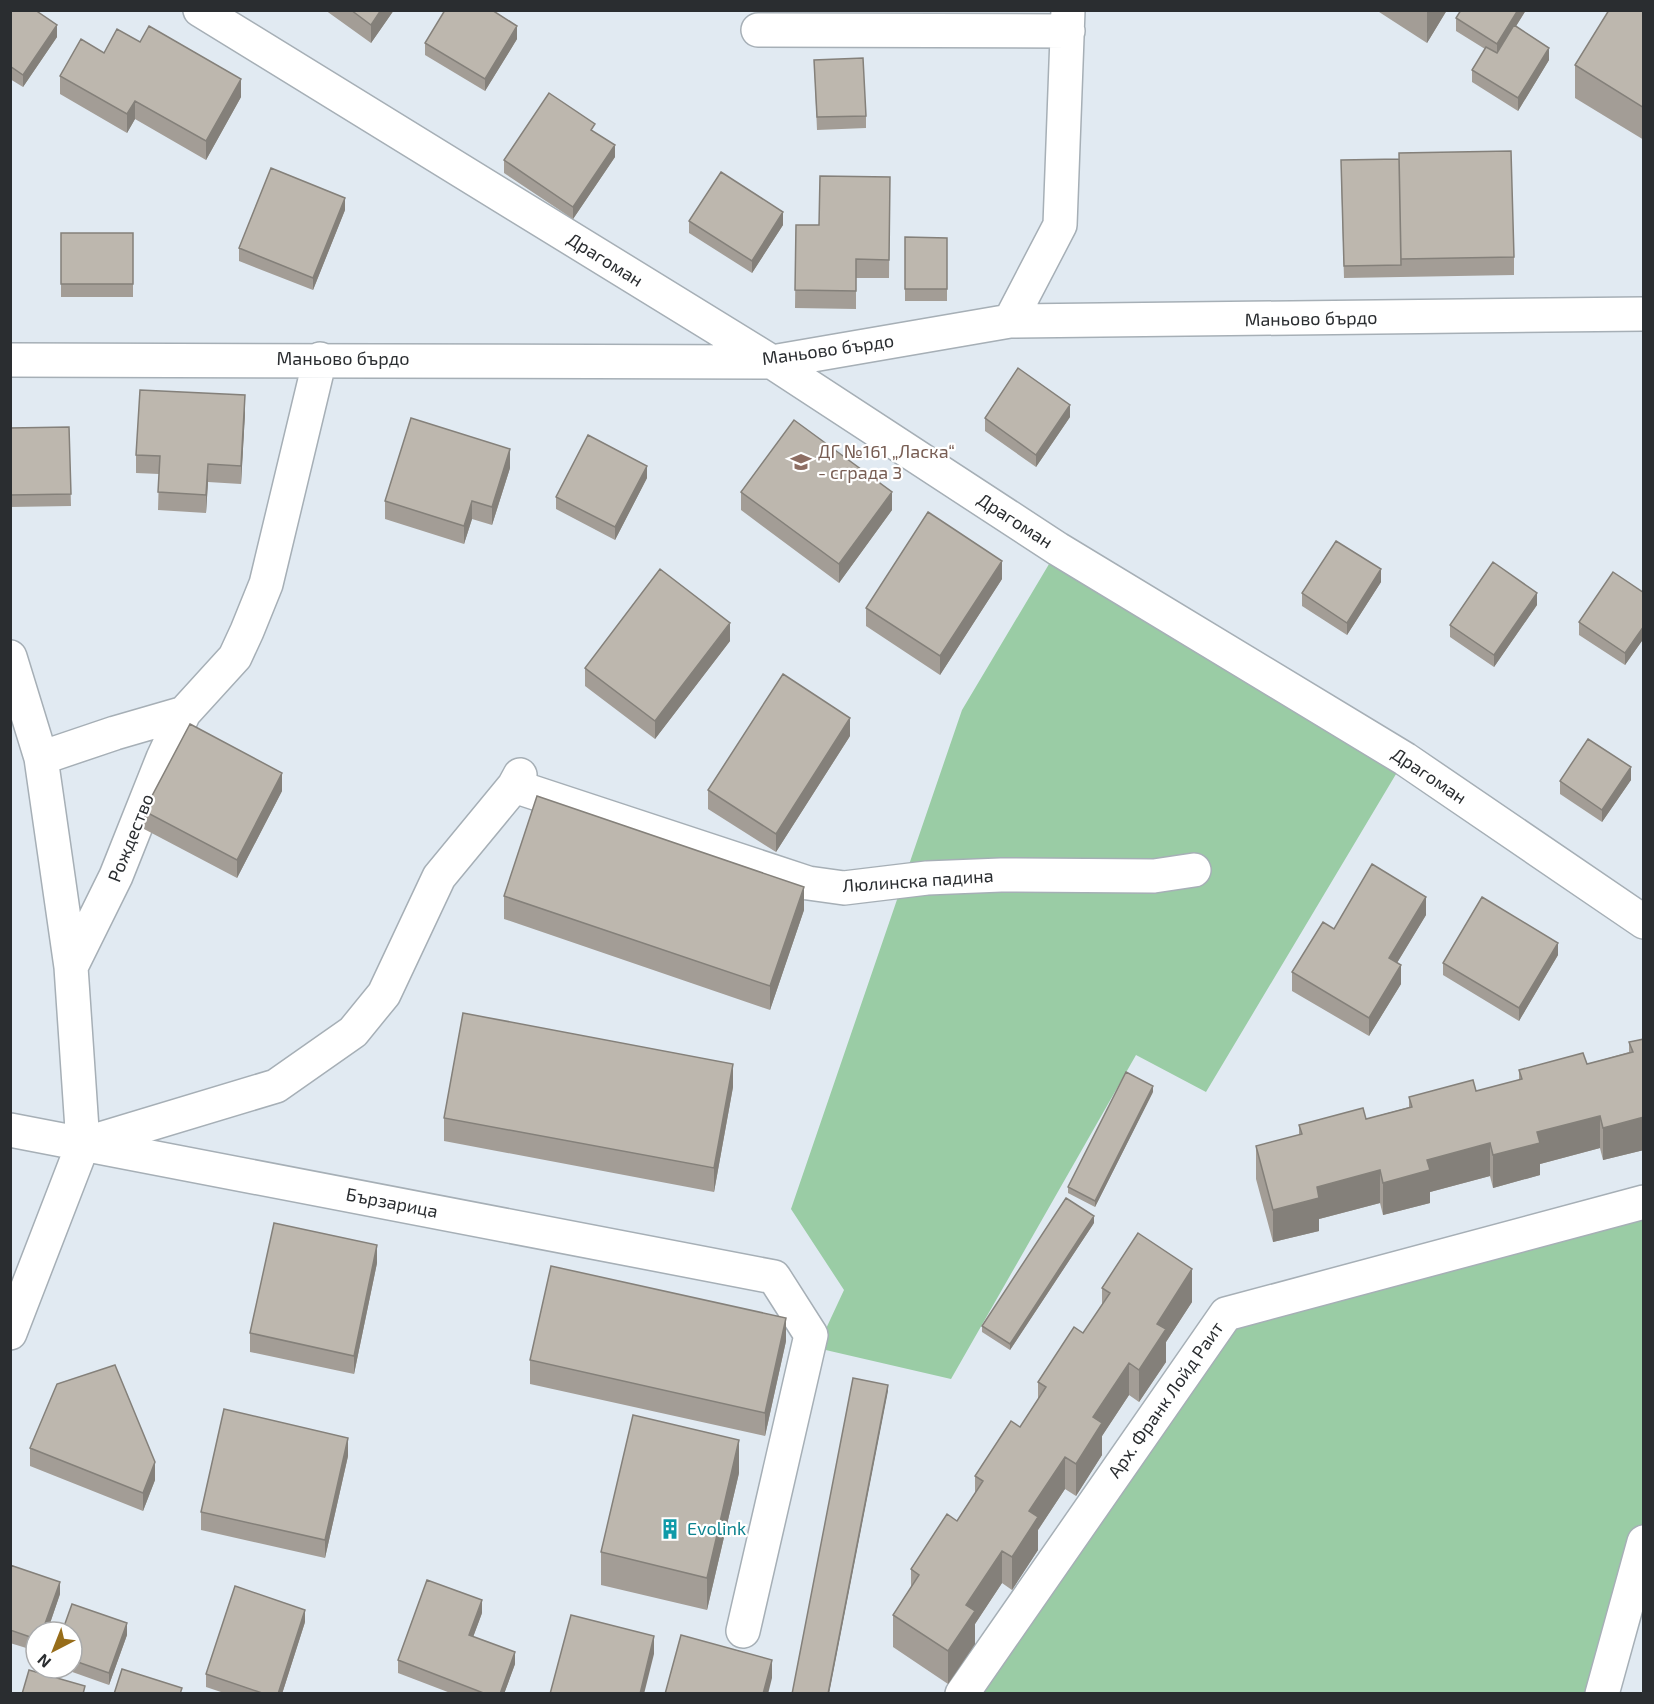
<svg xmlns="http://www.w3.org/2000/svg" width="1654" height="1704" font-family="'Exo 2',sans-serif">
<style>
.green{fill:#9acca5}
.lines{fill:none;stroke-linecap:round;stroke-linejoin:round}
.minor-casing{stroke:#a6afb6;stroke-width:36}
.minor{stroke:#fff;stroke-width:33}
.wall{fill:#a39d96}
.shaded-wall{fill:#84807a}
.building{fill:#bdb7ae;stroke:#84807a;stroke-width:1.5}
.labels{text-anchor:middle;stroke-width:4.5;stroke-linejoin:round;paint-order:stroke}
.street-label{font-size:18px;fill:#2a2d30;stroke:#fff}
.education-label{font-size:18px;fill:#785e54;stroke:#fff;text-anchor:start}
.culture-label{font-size:18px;fill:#0d838f;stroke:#fff;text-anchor:start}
</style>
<rect width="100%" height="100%" fill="#e1eaf2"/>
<path class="green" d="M1058,549L1405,759L1206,1092L1136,1055L951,1379L817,1348L844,1290L791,1209L962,710Z
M1643,1202V1542L1602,1693L962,1694L1226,1314Z"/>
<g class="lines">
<g class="minor-casing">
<path id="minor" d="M200,10L772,362L1058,549L1405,759L1644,922
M758,30L1068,31
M1010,321L1060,225L1068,10
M10,360L772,362L1010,321L1644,314
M10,657L41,758L71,967
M41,758L115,733L184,713
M514,786L808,883L844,888L927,878L1001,875L1154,876L1194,870
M10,1130L774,1277L811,1335L743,1631
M87,1143L276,1086L353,1032L384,994L439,877L514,786L520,775
M10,1333L83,1144L71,967L116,876L163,758L184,713L235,657L247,631L266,584L320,359
M962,1694L1226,1314L1644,1202
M1602,1694L1644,1542"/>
</g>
<use href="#minor" class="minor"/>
</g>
<path class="wall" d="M10,10L57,37L23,87L10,79Z
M325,10H394L371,43Z
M1376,10H1447L1427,43Z
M1526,10L1516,26L1549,60L1518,111L1472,82V70L1485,49L1456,31V18Z
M1643,10L1644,140L1575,98V65Z
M517,39L485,91L425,55V43Z
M140,42L241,97L206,160L135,119L127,133L60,94V76L104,53Z
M814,60L866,116V128L817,130Z
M595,132L615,157L573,219L504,173V160Z
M1341,172L1514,257V275L1344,278Z
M890,177L889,278H856V309L795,308L796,225H819Z
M345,210L313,290L239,261V248Z
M689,221L783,225L752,273L689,233Z
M61,233H133V297H61Z
M905,237L947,238V301H905Z
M245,413L241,484L208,482L206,513L158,510L159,474L136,473V455Z
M1070,417L1036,467L985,431V418Z
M69,427L71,506L10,507V428Z
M510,468L492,525L472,519L464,544L385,519V501Z
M647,478L615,540L556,509V497Z
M741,492L892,510L839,583L741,510Z
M1002,579L940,675L866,626V608Z
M1381,582L1347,635L1302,606V593Z
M1644,593V638L1625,665L1579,635V622Z
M1537,605L1494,667L1450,637V625Z
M730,641L655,739L585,686V668Z
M850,736L776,852L708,809V790Z
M1631,780L1602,822L1560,794V781Z
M282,791L237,878L144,829V811Z
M504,896L804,910L770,1010L504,919Z
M1426,915L1397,963L1401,984L1369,1036L1292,991V972L1334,929Z
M1558,955L1519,1021L1443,975V963Z
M1644,1039V1150L1603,1160L1600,1148L1540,1164V1175L1493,1188L1490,1176L1430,1192V1203L1383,1215L1380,1203L1319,1219V1231L1273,1242L1256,1179V1146L1299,1135V1125L1366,1119L1409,1107V1097L1476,1091L1519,1080V1070L1587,1064L1629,1052V1042Z
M733,1087L714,1192L444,1141V1118Z
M1153,1092L1095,1207L1068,1193V1187Z
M1094,1223L1010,1350L982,1332V1326Z
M377,1263L354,1374L250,1352V1333Z
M1102,1288L1192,1302L1166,1342V1362L1139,1402L1129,1395L1102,1436V1455L1076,1496L1065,1489L1038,1530V1550L1012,1590L1002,1583L975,1624V1644L948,1684L893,1647V1615L911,1588V1569L957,1521L975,1493V1476L1020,1427L1038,1399V1382L1083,1333L1102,1306Z
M786,1341L765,1436L530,1384V1360Z
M30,1448L155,1480L143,1511L30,1466Z
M348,1456L325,1558L201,1530V1512Z
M739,1473L707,1610L601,1585V1552Z
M10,1565L60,1594L47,1632H36V1651L10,1643Z
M482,1613L473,1637L515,1664L504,1694H453L398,1673V1660Z
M305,1622L282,1694H227L206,1687V1674Z
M72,1632L127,1635L109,1685L61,1668H72Z"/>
<path class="shaded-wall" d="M381,10H394L371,43V25Z
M1427,10H1447L1427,43Z
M1518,10H1526L1497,57V44Z
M57,25V37L23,87V75Z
M517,26V39L485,91V79Z
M1549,48V60L1518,111V98Z
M241,79V97L206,160V141Z
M135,101V119L127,133V114Z
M615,145V157L573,219V207Z
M345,198V210L313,290V278Z
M783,212V225L752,273V261Z
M245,395V413L241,484V466Z
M1070,405V417L1036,467V455Z
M510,449V468L492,525V507Z
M208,464V482L206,513V495Z
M647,466V478L615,540V527Z
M892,492V510L839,583V564Z
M472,501V519L464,544V526Z
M1002,561V579L940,675V656Z
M1381,569V582L1347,635V623Z
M1537,593V605L1494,667V655Z
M730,623V641L655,739V721Z
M1644,626V638L1625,665V653Z
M850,718V736L776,852V834Z
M1631,767V780L1602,822V810Z
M282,773V791L237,878V860Z
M804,887V910L770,1010V986Z
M1426,897V915L1389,976V958Z
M1558,943V955L1519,1021V1008Z
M1401,965V984L1369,1036V1018Z
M733,1064V1087L714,1192V1168Z
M1153,1086V1092L1095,1207V1201Z
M1600,1116V1148L1540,1164V1175L1493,1188V1155L1537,1132Z
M1644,1117V1150L1603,1160V1128Z
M1490,1143V1176L1430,1192V1203L1383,1215V1183L1427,1160Z
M1380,1170V1203L1319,1219V1231L1273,1242V1210L1317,1187Z
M1094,1216V1223L1010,1350V1344Z
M377,1245V1263L354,1374V1356Z
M1192,1269V1302L1166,1342V1362L1139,1402V1370L1157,1324Z
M786,1318V1341L765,1436V1413Z
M1129,1363V1395L1102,1436V1455L1076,1496V1464L1093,1417Z
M888,1385V1391L829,1694H828Z
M348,1438V1456L325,1558V1540Z
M739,1440V1473L707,1610V1578Z
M1065,1457V1489L1038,1530V1550L1012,1590V1557L1029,1511Z
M155,1462V1480L143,1511V1493Z
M1002,1551V1583L975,1624V1644L948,1684V1651L966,1605Z
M60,1582V1594L47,1632H42Z
M482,1600V1613L469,1648V1635Z
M305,1610V1622L282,1694H278Z
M127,1623V1635L109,1685V1673Z
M654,1636V1654L644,1694H640Z
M515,1652V1664L504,1694H500Z
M772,1660V1678L768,1694H763Z"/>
<path class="building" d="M10,10H35L57,25L23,75L10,66Z
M351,10H381L371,25Z
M445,10H492L517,26L485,79L425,43Z
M1461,10H1518L1497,44L1456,18Z
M1609,10L1644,11V108L1575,65Z
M1514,25L1549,48L1518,98L1472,70L1486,47L1497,53Z
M149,26L241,79L206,141L135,101L127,114L60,76L81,39L104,53L117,29L140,42Z
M863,58L866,116L817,117L814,60Z
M549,93L595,124L591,130L615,145L573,207L504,160Z
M1511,151L1514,257L1401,259L1399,153Z
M1399,159L1401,265L1344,266L1341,160Z
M271,168L345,198L313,278L239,248Z
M721,172L783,212L752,261L689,221Z
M820,176L890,177L889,260L856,259V291L795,290L796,225H819Z
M61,233H133V284H61Z
M905,237L947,238V289H905Z
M1018,368L1070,405L1036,455L985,418Z
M140,390L245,395L241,466L208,464L206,495L158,492L160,456L136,455Z
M411,418L510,449L492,507L472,501L464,526L385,501Z
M794,420L892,492L839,564L741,492Z
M69,427L71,494L10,495V428Z
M588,435L647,466L615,527L556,497Z
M928,512L1002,561L940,656L866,608Z
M1336,541L1381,569L1347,623L1302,593Z
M1493,562L1537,593L1494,655L1450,625Z
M660,569L730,623L655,721L585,668Z
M1613,572L1644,593V626L1625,653L1579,622Z
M783,674L850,718L776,834L708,790Z
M190,724L282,773L237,860L144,811Z
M1588,739L1631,767L1602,810L1560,781Z
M537,796L804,887L770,986L504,896Z
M1372,864L1426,897L1389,958L1401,965L1369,1018L1292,972L1323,922L1334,929Z
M1482,897L1558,943L1519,1008L1443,963Z
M463,1013L733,1064L714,1168L444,1118Z
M1644,1039V1117L1603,1128L1600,1116L1537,1132L1540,1143L1493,1155L1490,1143L1427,1160L1430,1170L1383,1183L1380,1170L1317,1187L1319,1198L1273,1210L1256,1146L1302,1134L1299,1125L1363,1108L1366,1119L1412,1107L1409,1097L1473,1080L1476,1091L1522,1079L1519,1070L1583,1053L1587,1064L1633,1052L1629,1042Z
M1126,1072L1153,1086L1095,1201L1068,1187Z
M1066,1198L1094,1216L1010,1344L982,1326Z
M274,1223L377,1245L354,1356L250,1333Z
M1138,1233L1192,1269L1157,1324L1166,1329L1139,1370L1129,1363L1093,1417L1102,1423L1076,1464L1065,1457L1029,1511L1038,1517L1012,1557L1002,1551L966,1605L975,1611L948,1651L893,1615L919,1575L911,1569L947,1514L957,1521L983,1481L975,1476L1011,1421L1020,1427L1046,1387L1038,1382L1074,1327L1083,1333L1110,1293L1102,1288Z
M551,1266L786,1318L765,1413L530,1360Z
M115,1365L155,1462L143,1493L30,1448L57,1384Z
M853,1378L888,1385L828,1694H792Z
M224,1409L348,1438L325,1540L201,1512Z
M633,1415L739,1440L707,1578L601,1552Z
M10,1565L60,1582L42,1632H36V1639L10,1630Z
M427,1580L482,1600L469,1635L515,1652L500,1694H486L398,1660Z
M235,1586L305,1610L278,1694H265L206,1674Z
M72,1604L127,1623L109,1673L72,1660V1632H62Z
M571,1615L654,1636L640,1694H550Z
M681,1635L772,1660L763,1694H665Z
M122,1669L182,1688L180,1694H114Z
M29,1670L85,1686L83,1694H22Z"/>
<defs>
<g id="school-bare" transform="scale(1.62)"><path d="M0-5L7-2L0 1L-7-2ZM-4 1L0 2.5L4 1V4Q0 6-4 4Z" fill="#8d6e63" stroke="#fff" stroke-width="2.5" paint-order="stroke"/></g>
<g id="building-bare" transform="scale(1.62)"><path d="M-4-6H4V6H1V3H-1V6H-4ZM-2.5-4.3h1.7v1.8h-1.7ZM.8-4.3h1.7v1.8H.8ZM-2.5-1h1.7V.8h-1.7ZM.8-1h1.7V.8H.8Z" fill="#0f9aa8" stroke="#fff" stroke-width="2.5" paint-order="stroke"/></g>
</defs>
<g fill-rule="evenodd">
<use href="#school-bare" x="801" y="462"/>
<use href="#building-bare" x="670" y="1529"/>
</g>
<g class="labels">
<g class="street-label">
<text transform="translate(605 260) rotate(32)" y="6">Драгоман</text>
<text transform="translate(1311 319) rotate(-1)" y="6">Маньово бърдо</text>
<text transform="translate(828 350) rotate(-8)" y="6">Маньово бърдо</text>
<text x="343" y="365">Маньово бърдо</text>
<text transform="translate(1015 521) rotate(33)" y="6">Драгоман</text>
<text transform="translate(1429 776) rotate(34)" y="6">Драгоман</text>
<text transform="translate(131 838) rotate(-68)" y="6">Рождество</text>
<text transform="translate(918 881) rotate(-4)" y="6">Люлинска падина</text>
<text transform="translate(392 1203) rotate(11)" y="6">Бързарица</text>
<text transform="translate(1166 1400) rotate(-55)" y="6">Арх. Франк Лойд Раит</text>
</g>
<g class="education-label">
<text x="818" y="458">ДГ №161 „Ласка“<tspan x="818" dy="21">- сграда 3</tspan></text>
</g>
<g class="culture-label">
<text x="687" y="1535">Evolink</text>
</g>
</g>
<rect width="1654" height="1704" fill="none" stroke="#2a2d30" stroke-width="24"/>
<g transform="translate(54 1650) rotate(222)"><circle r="28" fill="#ffffff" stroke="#aaabac" stroke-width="1.5"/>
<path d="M0-4.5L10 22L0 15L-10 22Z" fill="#976d1a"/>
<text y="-9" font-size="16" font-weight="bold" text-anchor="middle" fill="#2a2d30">N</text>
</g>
</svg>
